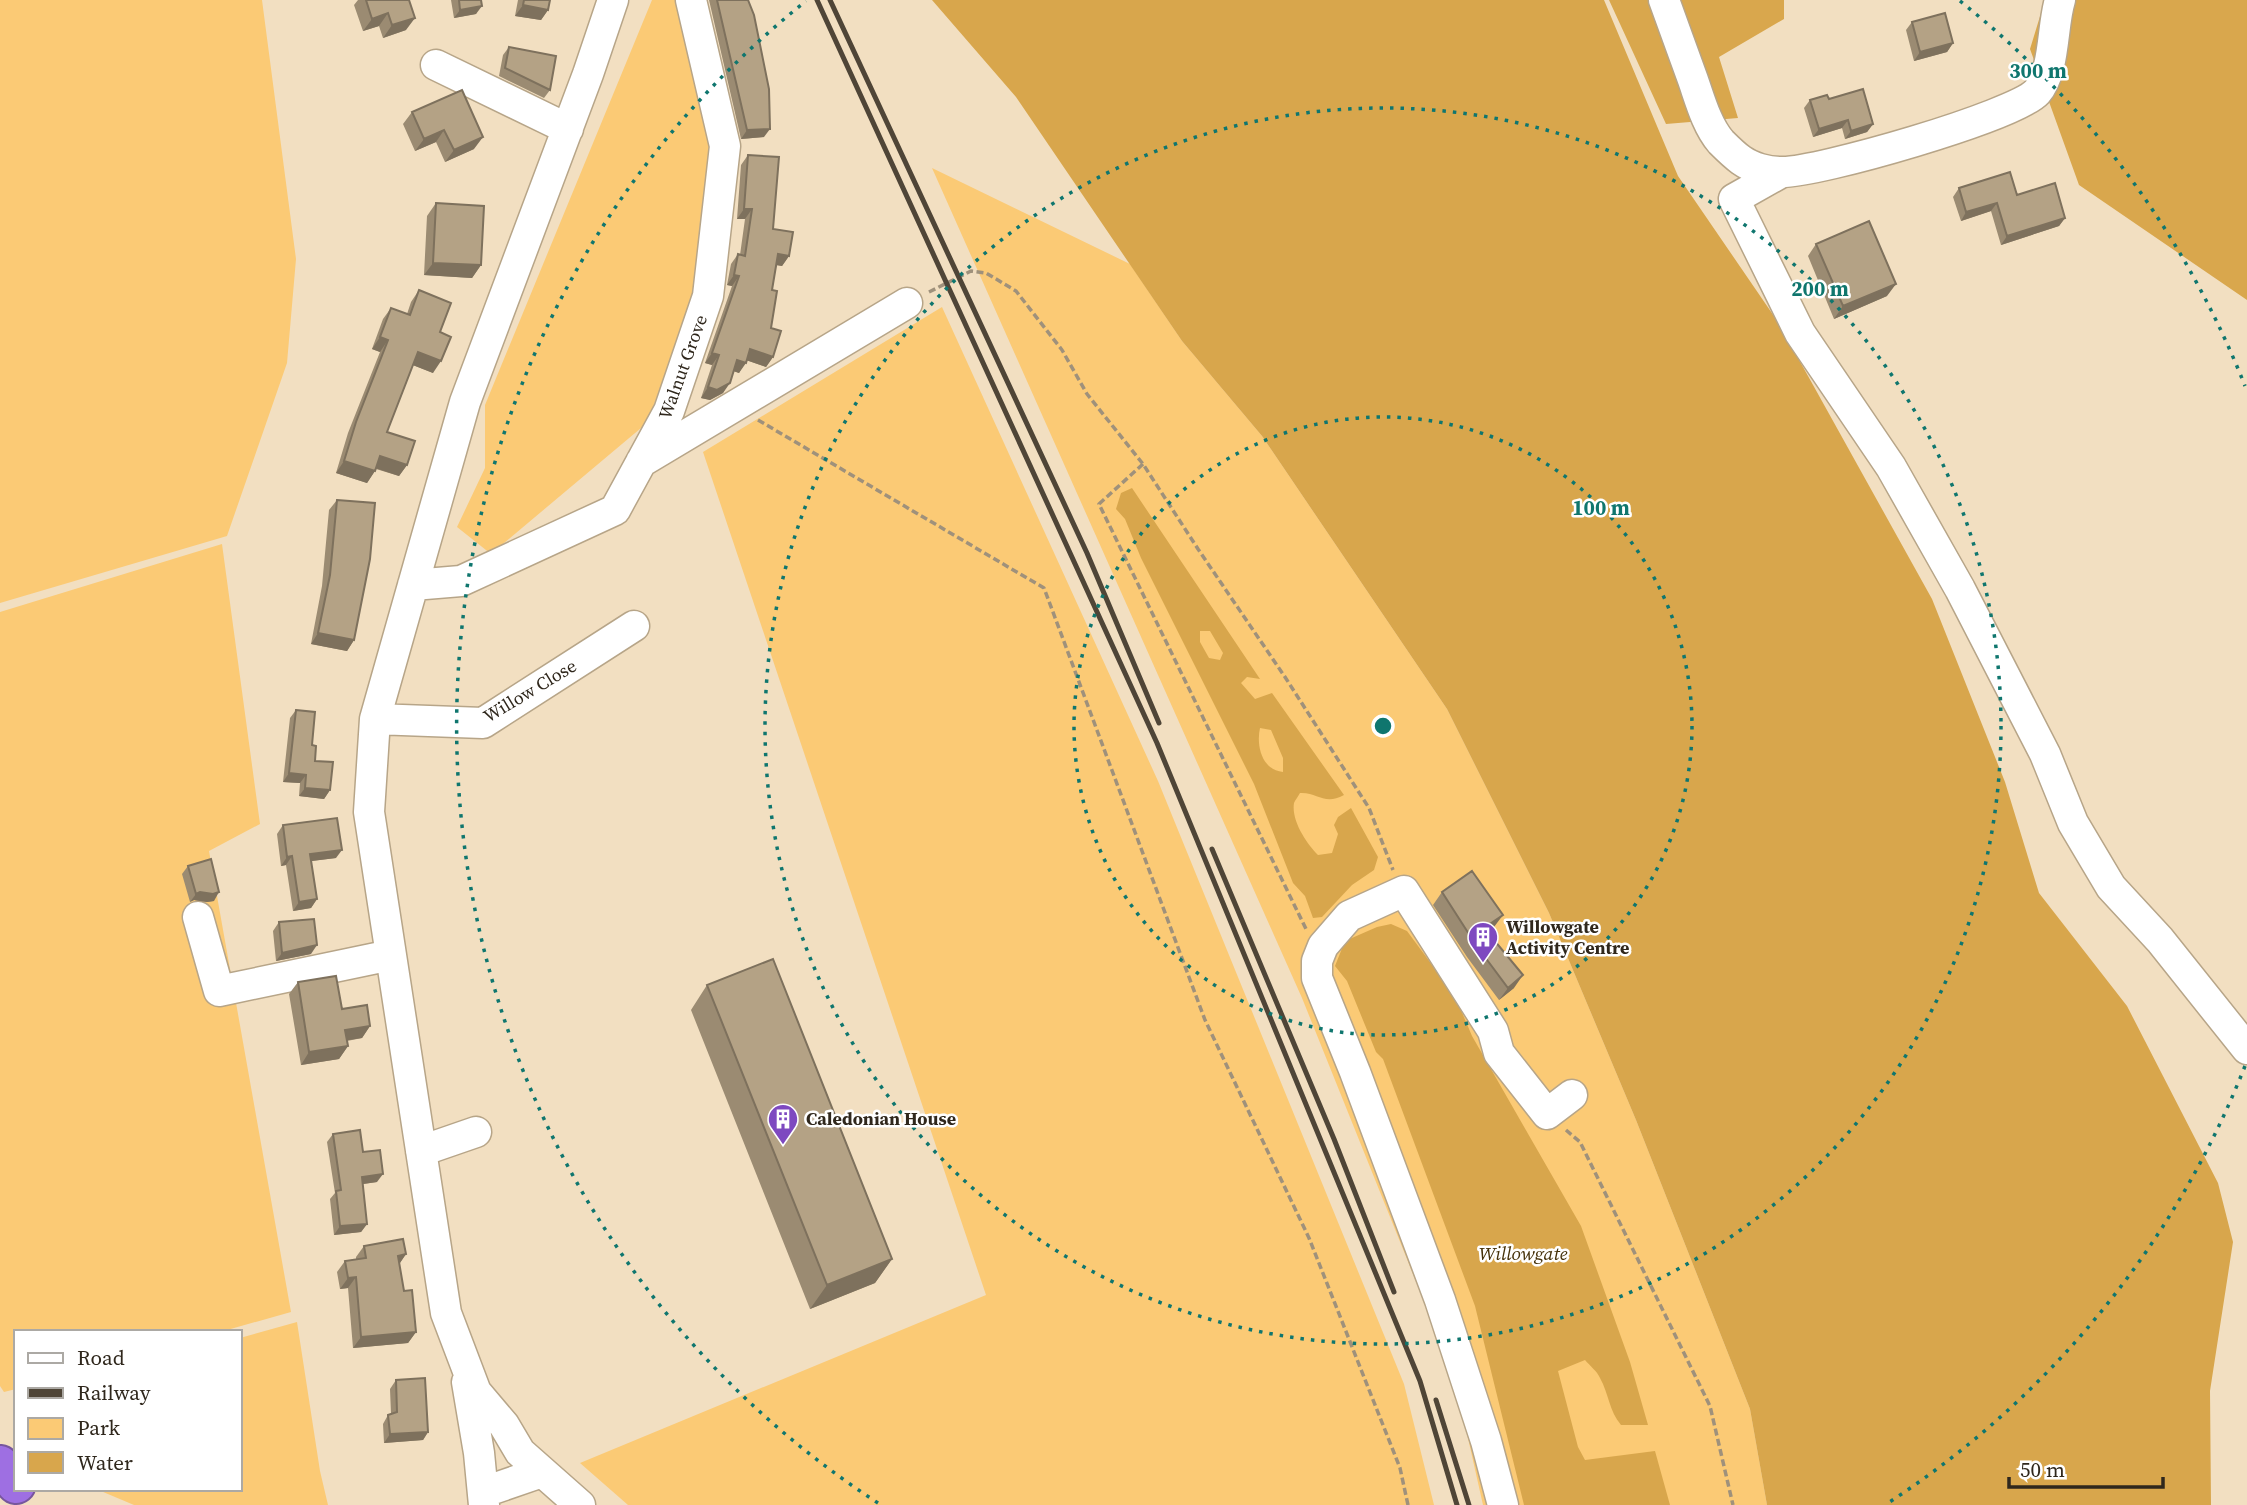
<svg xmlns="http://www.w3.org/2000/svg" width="2247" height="1505" font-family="'Source Serif 4',serif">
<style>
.green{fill:#fbca75}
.forest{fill:#d9a74d}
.water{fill:#d8a64c;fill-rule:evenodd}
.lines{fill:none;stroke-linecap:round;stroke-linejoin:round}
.minor-casing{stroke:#b7a588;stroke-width:33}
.highway-casing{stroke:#77569d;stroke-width:42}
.path{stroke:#9f917b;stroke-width:3.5;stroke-dasharray:7 3.5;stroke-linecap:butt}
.minor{stroke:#fff;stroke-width:30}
.highway{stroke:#9e6fe2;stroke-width:38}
.rail{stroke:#4f4537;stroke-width:5}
.wall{fill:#9b8b72}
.shaded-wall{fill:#7e715d}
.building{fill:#b4a285;stroke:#7e715d;stroke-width:2}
.ring{fill:none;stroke:#0f766e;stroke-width:3.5;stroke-dasharray:3.5 7}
.labels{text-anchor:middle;stroke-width:5;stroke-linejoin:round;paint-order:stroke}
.street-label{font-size:18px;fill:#2f271c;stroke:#fff}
.poi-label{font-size:18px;font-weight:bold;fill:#2f271c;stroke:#fff;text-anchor:start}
.water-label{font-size:19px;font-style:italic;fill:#453109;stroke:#fff}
.centre{fill:#0f766e;stroke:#fff;stroke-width:3.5}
.ring-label{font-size:21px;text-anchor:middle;font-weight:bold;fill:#0f766e;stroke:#fff;stroke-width:5;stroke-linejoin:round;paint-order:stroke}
</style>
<rect width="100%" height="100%" fill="#f2dfc1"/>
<path class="green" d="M0,0H262L296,259L287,363L227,536L0,603Z
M652,0H677L714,162L694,299L647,423L491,554L457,527L485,468V405Z
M932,168L1130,264L1182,341L1262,436L1447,709L1549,913L1636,1120L1750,1409L1767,1505H1483L1454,1376L1302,998Z
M942,307L1158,781L1404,1384L1434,1505H628L580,1463L986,1295L703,452Z
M222,544L260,824L209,851L291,1312L220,1332H16V1389L4,1392L0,1386V612Z
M297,1322L320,1471L328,1505H134L96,1489H240V1338Z"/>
<path class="forest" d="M1609,0H1784V19L1719,57L1738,118L1666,124Z
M2045,0H2247V300L2079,185L2030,49Z"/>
<path class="water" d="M932,0H1604L1678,176L1778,322L1932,599L2005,782L2039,893L2127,1006L2218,1183L2233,1242L2210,1391L2211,1505H1767L1750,1409L1636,1120L1549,913L1447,709L1262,436L1182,341L1016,97Z
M1132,488L1260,679L1247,677L1241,683L1255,699L1272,693L1344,795C1324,806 1318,792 1300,793C1298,797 1295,800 1294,803C1291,821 1307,844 1318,855L1332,853L1338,834L1334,825L1338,817L1351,808L1378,857L1374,870L1352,885L1322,917L1313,918L1305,896L1293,883L1254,784L1141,558L1125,519L1116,509L1121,493ZM1200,631H1210L1223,653L1220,660L1209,658L1200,642ZM1260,728L1271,730L1283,758V772C1262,770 1256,746 1260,728Z
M1391,924L1407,931L1455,996L1472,1036L1581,1226L1630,1362L1648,1425H1621C1609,1411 1609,1394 1600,1378C1597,1371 1590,1366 1585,1360L1558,1371L1578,1447L1585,1460L1655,1451L1670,1505H1524L1475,1306L1383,1059L1376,1052L1347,981L1335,966L1345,941L1377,927Z"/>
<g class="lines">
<g class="minor-casing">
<path id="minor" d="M1664,0C1674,27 1683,53 1693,80C1700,100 1707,126 1721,142C1727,148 1734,155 1741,160C1752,168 1768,172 1781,172C1817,173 2015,116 2037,92C2055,72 2052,25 2060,0
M436,65L568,129
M1782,172L1734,199L1800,333L1891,467L1960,589L2045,754L2073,823L2111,887L2160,940L2247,1049
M641,462L907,303
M413,585L461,581L615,510L669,411L708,296L725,146L691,0
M375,719L483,723L634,626
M198,917L219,991L391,955
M421,1151L476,1132
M467,1382L479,1453L484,1505
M484,1492L542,1472
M580,1505L520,1452L504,1425L476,1392L446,1313L369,812L375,719L465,402L588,74L613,0
M1503,1505L1486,1441L1440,1300L1355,1072L1317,978V961L1323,946L1349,916L1404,891L1493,1031L1499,1053L1547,1114L1572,1095"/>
</g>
<g class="highway-casing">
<path id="highway" d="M0,1465L16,1484"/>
</g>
<path class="path" d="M929,292L971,271L986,273L1016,291L1062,350L1087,394L1143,464L1198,549L1285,677L1369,808L1393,870
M758,420L1044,588L1205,1020L1309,1238L1400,1468L1408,1505
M1143,464L1099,504L1306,929
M1566,1130L1580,1142L1710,1406L1733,1505"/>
<use href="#minor" class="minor"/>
<use href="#highway" class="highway"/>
<path class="rail" d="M817,0L1157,743L1420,1381L1457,1505
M830,0L1087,553L1159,723
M1212,849L1334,1139L1394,1292
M1436,1400L1469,1505"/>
</g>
<path class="wall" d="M358,0H409L406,30L383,38L379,26L363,31L354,5Z
M451,0H481L476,14L454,18Z
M518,0H550L548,10L541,20L515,16Z
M709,0H748L764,137L741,139Z
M1912,22L1953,43L1947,52L1914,61L1906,30Z
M509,47L550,90L544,98L499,76L503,55Z
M462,90L474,149L445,162L436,142L415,151L403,124L412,112Z
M1829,99L1873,124L1867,132L1845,139L1842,128L1813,137L1804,108L1810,100Z
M748,155L773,229L789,256L782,266L776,265L772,290L771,328L773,357L766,367L746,360L739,373L734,371L723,393L710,400L701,398L712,365L705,363L732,286L727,285L731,264L738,254L740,255L745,219H737L741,165Z
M1959,188L2017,195L2065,218L2059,226L2001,245L1991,211L1961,221L1953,197Z
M436,203L481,265L472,278L424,275L427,216Z
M1816,244L1887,296L1834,319L1808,256Z
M419,290L440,332L433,373L413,365L387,432L407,465L399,476L376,469L367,483L336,473L348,433L380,352L372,349L383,319L391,308L407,314L411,302Z
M337,500L354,640L347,651L311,644L322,586L329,510Z
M296,710L312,745L315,761L330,790L324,799L299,796L300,783L283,782L290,718Z
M283,825L336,858L311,861L317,899L311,908L293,911L286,865L281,866L277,834Z
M188,866L214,901L207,902L194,900L190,902L182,874Z
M1442,892L1494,927L1487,932L1514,988L1499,1000L1467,957L1433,905Z
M279,922L311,954L276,961L273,931Z
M298,982L342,1009L370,1026L362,1038L347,1041L348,1046L339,1059L301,1065L289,994Z
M707,985L892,1259L875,1283L810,1309L691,1010Z
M333,1134L363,1152L377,1182L363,1184L367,1224L361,1232L334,1235L330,1199L335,1193L327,1142Z
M364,1246L406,1254L399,1264L404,1291L416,1332L408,1343L353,1348L348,1288L340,1289L337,1272L345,1261L356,1259V1257Z
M396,1380L428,1432L423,1440L384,1443L383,1424L388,1415L391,1414L390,1389Z"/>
<path class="shaded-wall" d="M523,5L548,10L541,20L515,16Z
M482,6L476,14L454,18L460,10Z
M388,13L379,26L363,31L372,19Z
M415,18L406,30L383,38L392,25Z
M1953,43L1947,52L1914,61L1920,52Z
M1848,120L1842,128L1813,137L1819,129Z
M1873,124L1867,132L1845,139L1851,131Z
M770,129L764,137L741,139L747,130Z
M444,130L436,142L415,151L424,139Z
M483,137L474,149L445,162L454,150Z
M1997,203L1991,211L1961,221L1966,212Z
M744,209H752L745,219H737Z
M2065,218L2059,226L2001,245L2007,236Z
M778,254L789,256L782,266L771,264Z
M433,263L481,265L472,278L424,275Z
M734,275L739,276L732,286L727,285Z
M1896,284L1887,296L1834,319L1843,306Z
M380,337L388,340L380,352L372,349Z
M750,349L773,357L766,367L743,359Z
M418,352L441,361L433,373L410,364Z
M712,353L719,355L712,365L705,363Z
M737,360L746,363L739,373L730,370Z
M730,383L723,393L710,400L701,398L708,387Z
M380,456L407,465L399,476L372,467Z
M344,461L375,471L367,483L336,473Z
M318,633L354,640L347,651L311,644Z
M289,773L306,775L300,783L283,782Z
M305,788L330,790L324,799L299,796Z
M342,850L336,858L304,862L310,854Z
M292,856L286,865L281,866L287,857Z
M200,892H219L214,901L207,902L194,900L190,902L196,894Z
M317,899L311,908L293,911L299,902Z
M1503,915L1494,927L1475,940L1484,928Z
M317,945L311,954L276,961L282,953Z
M1523,975L1514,988L1499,1000L1508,988Z
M370,1026L362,1038L336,1042L345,1030Z
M348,1046L339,1059L301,1065L309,1052Z
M383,1174L377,1182L356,1185L362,1177Z
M367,1224L361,1232L334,1235L340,1226Z
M406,1254L398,1266V1256Z
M892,1259L875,1283L810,1309L827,1285Z
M356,1277L348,1288L340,1289L348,1278Z
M416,1332L408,1343L353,1348L361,1337Z
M428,1432L423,1440L384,1443L390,1434Z"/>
<path class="building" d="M366,0H409L415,18L392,25L388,13L372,19Z
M459,0H481L482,6L460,10Z
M524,0H550L548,10L523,5Z
M717,0H748L754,15L769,89L770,129L747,130Z
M1945,13L1953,43L1920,52L1912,22Z
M509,47L556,56L550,90L505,68Z
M1863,89L1873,124L1851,131L1848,120L1819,129L1810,100L1827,95L1829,99Z
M462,90L483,137L454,150L444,130L424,139L412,112Z
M748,155L779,157L773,229L793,232L789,256L778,254L772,290L777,291L771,328L781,331L773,357L750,349L746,363L737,360L730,383L717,390L708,387L719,355L712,353L739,276L734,275L738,254L745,256L752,209H744Z
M2010,172L2017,195L2055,183L2065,218L2007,236L1997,203L1966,212L1959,188Z
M436,203L484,206L481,265L433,263Z
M1869,221L1896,284L1843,306L1816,244Z
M419,290L451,303L440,332L451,337L441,361L418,352L387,432L415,441L407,465L380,456L375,471L344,461L356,422L388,340L380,337L391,308L410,315Z
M337,500L375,503L370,559L354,640L318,633L330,575Z
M296,710L315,712L312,745L316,746L315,761L333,762L330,790L305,788L306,775L289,773Z
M337,818L342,850L310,854L317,899L299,902L292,856L287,857L283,825Z
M211,859L219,892L213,894L200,892L196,894L188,866Z
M1472,871L1503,915L1484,928L1523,975L1508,988L1476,945L1442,892Z
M314,919L317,945L282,953L279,922Z
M773,959L892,1259L827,1285L707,985Z
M336,976L342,1009L367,1005L370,1026L345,1030L348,1046L309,1052L298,982Z
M360,1130L363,1152L380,1150L383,1174L362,1177L367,1224L340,1226L336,1191L341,1190L333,1134Z
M403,1239L406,1254L398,1256L404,1291L412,1290L416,1332L361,1337L356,1277L348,1278L345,1261L366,1258L364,1246Z
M425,1378L428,1432L390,1434L388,1415L397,1412L396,1380Z"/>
<g class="ring">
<circle cx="1383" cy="726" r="309"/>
<circle cx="1383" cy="726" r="618"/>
<path d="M2245 1066A927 927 0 0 1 1888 1503M878 1503A927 927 0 0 1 806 1M1960 1A927 927 0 0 1 2245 386"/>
</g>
<defs>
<g id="building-pin" transform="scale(1.575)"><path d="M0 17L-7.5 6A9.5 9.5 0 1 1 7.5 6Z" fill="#7e49c0" stroke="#fff"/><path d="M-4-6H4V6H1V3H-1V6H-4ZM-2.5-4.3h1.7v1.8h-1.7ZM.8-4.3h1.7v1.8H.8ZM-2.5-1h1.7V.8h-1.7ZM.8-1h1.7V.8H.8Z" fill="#fff"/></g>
</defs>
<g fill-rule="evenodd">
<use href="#building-pin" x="1483" y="937"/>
<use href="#building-pin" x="783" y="1119"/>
</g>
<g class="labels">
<g class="street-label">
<text transform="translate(683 367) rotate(-70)" y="6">Walnut Grove</text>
<text transform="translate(530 691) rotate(-31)" y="6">Willow Close</text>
</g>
<g class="poi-label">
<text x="1506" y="933">Willowgate<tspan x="1506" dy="21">Activity Centre</tspan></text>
<text x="806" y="1125">Caledonian House</text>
</g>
<g class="water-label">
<text x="1523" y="1260">Willowgate</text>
</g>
</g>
<circle cx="1383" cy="726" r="10" class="centre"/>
<g class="ring-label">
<text x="2038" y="78">300 m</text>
<text x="1820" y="296">200 m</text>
<text x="1601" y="515">100 m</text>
</g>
<rect x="14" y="1330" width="228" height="161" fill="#ffffff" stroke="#aca9a4" stroke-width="2"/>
<rect x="28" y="1353" width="35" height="10" fill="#ffffff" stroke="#aca9a4" stroke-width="2"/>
<text x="77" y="1365" font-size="21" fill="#2f271c">Road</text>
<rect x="28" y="1388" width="35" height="10" fill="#4f4537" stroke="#aca9a4" stroke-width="2"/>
<text x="77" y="1400" font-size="21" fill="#2f271c">Railway</text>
<rect x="28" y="1418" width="35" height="21" fill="#fbca75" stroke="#aca9a4" stroke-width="2"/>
<text x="77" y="1435" font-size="21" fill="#2f271c">Park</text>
<rect x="28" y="1452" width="35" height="21" fill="#d8a64c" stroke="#aca9a4" stroke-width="2"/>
<text x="77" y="1470" font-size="21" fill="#2f271c">Water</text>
<path d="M2009 1477v10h154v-10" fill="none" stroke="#2f271c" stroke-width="3.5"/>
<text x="2020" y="1477" font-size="21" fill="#2f271c" stroke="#ffffff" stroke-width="5" paint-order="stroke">50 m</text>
</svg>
